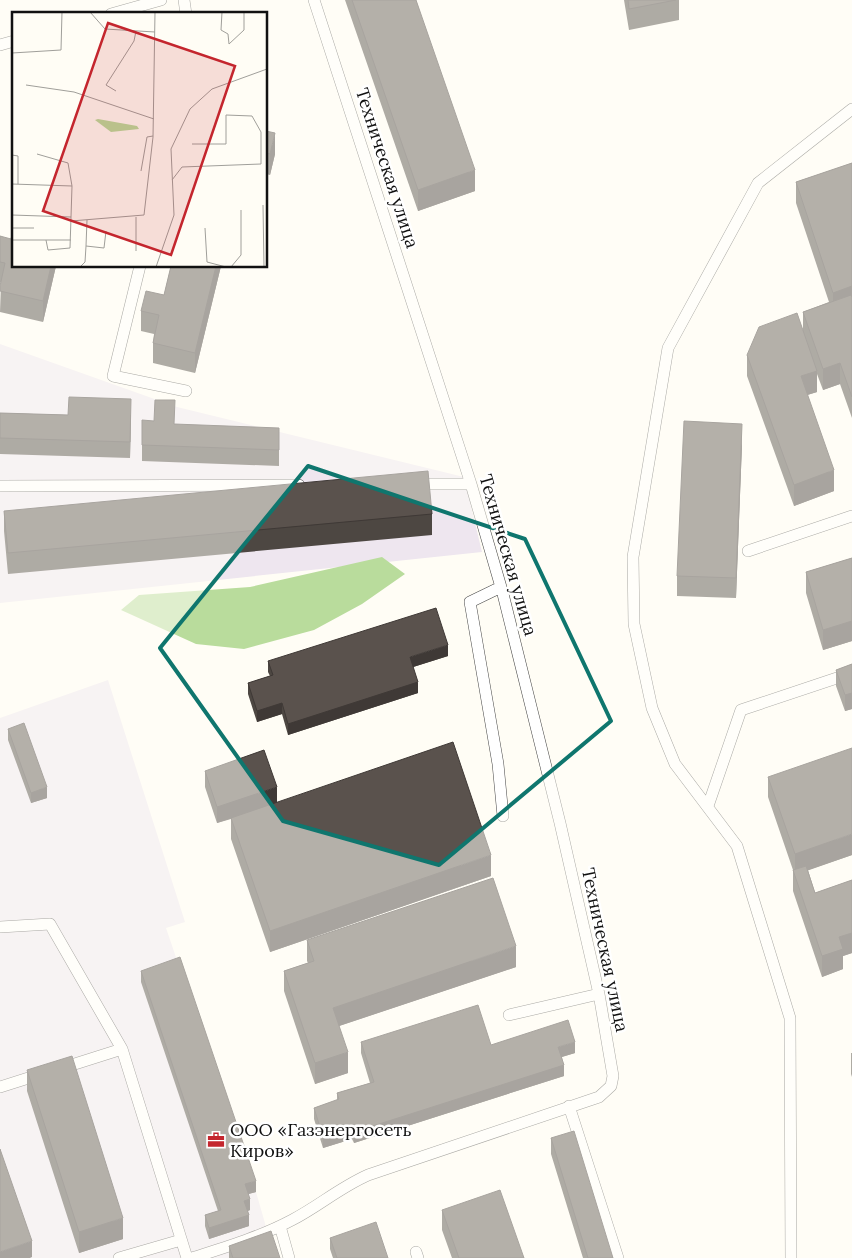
<svg xmlns="http://www.w3.org/2000/svg" width="852" height="1258" font-family="Lora,serif">
<style>
.industrial{fill:#eee6ef}
.forest{fill:#b9dc9c}
.lines{fill:none;stroke-linecap:round;stroke-linejoin:round}
.service-casing{stroke:#444;stroke-width:12}
.service{stroke:#fff;stroke-width:11}
.wall{fill:#4d4742}
.shaded-wall{fill:#3f3936}
.building{fill:#5a524d;stroke:#3f3936}
.marked{fill:none;stroke:#0f766e;stroke-width:4;stroke-linejoin:round}
.labels{text-anchor:middle;stroke-width:5;stroke-linejoin:round;paint-order:stroke}
.street-label{font-size:18px;fill:#111;stroke:#fff}
.poi-label{font-size:18px;fill:#111;stroke:#fff;text-anchor:start}
.inset-road{fill:none;stroke:#a09f9a;stroke-width:1}
.view{fill:#c4262e;fill-opacity:0.15;stroke:#c4262e;stroke-width:2.5}
.inset-edge{fill:none;stroke:#111;stroke-width:2.5}
</style>
<rect width="100%" height="100%" fill="#fffdf5"/>
<path class="industrial" d="M0,344L177,407L464,477L482,552L0,603Z
M108,680L185,922L166,928L256,1192L275,1258H0V718Z"/>
<path class="forest" d="M382,557L405,574L362,604L314,630L244,649L196,644L121,610L139,595L250,587Z"/>
<g class="lines">
<g class="service-casing">
<path id="service" d="M184,0L186,14
M111,14L161,0
M0,45L14,41
M140,266L113,376L186,391
M415,484H471
M0,486L299,485
M748,551L852,516
M501,587L470,602L498,764L503,816
M708,806L741,710L852,673
M0,927L50,924L122,1049
M509,1015L599,994
M59,1069L122,1049L187,1258
M0,1087L41,1074
M569,1106L618,1258
M280,1226L289,1258
M416,1252L418,1258
M119,1258L181,1240
M192,1258C226,1247 260,1237 292,1220C319,1206 339,1188 368,1175L599,1097L611,1086L613,1076L599,994L560,823L503,594L471,484L314,0
M791,1258L790,1018L737,846L675,764L652,708L634,624L633,557L668,348L758,183L852,109"/>
</g>
<use href="#service" class="service"/>
</g>
<path class="wall" d="M345,0H416L475,191L418,211Z
M624,0H679V20L629,30Z
M266,131L275,154L270,175L266,174Z
M852,163V418L840,384L823,390L817,374V392L807,395L834,491L794,506L747,376V355L803,330V312L829,302L796,203V182Z
M0,236L56,266L43,322L0,312L1,283L0,282Z
M171,266H221L195,373L153,363V343L154,334L141,331V311L164,295Z
M0,413L68,415H131L130,458L0,454Z
M175,424L279,444V466L142,461V445Z
M742,444L736,598L677,596V576Z
M4,511L432,514V535L8,574L4,531Z
M852,558V641L823,650L806,593V572Z
M448,656L413,667L418,693L288,735L282,714L257,722L248,694V683L270,676L268,672V661Z
M852,664V709L845,711L836,686V670Z
M8,729L47,798L31,803L8,740Z
M205,771L277,802L491,876L270,952L231,839V819L217,823L205,787Z
M768,777L852,855L808,870L815,893L852,880V953L843,956V969L822,977L793,891V870L768,797Z
M307,940L516,967L339,1026L348,1073L315,1084L284,991V971L308,963L307,961Z
M141,971L256,1192L248,1194L250,1210L248,1211L249,1226L209,1239L205,1226V1215L218,1211L141,982Z
M361,1042L491,1045L575,1053L562,1057L564,1076L354,1143L352,1139L323,1148L314,1119V1108L337,1100V1093L370,1083L361,1053Z
M851,1053H852V1077L851,1074Z
M27,1070L123,1239L79,1253L27,1091Z
M551,1138L613,1258H583L551,1154Z
M442,1210L524,1258H452L442,1230Z
M330,1238L388,1258H333L330,1249Z
M229,1246L280,1258H229Z"/>
<path class="shaded-wall" d="M275,133V154L270,175V154Z
M475,170V191L418,211V190Z
M51,266H56L43,322V301Z
M216,266H221L195,373V353Z
M852,286V307L833,314V293Z
M840,363V384L823,390V369Z
M817,371V392L801,397V376Z
M131,399V415L130,458V442Z
M742,424V444L736,598V578Z
M834,470V491L794,506V485Z
M852,621V641L823,650V630Z
M448,645V656L410,668V657Z
M418,682V693L288,735V724Z
M852,693V709L845,711V695Z
M282,703V714L257,722V711Z
M47,787V798L31,803V793Z
M277,787V803L217,823V807Z
M852,834V855L795,875V854Z
M491,855V876L270,952V931Z
M852,933V953L843,956V969L822,977V956L839,937Z
M516,946V967L333,1028V1008Z
M575,1042V1053L558,1058V1047Z
M348,1052V1073L315,1084V1063Z
M564,1065V1076L354,1143V1132Z
M352,1128V1139L323,1148V1137Z
M256,1181V1192L245,1195V1184Z
M250,1199V1210L244,1212V1201Z
M249,1215V1226L209,1239V1228Z
M123,1218V1239L79,1253V1232Z
M32,1241V1257L30,1258H0V1252Z"/>
<path class="building" d="M352,0H416L475,170L418,190Z
M628,0H676L629,9Z
M266,131L275,133L270,154L266,153Z
M852,163V286L833,293L796,182Z
M14,226V266H51L43,301L0,291V286L5,263L0,262V236L11,239Z
M171,266H216L195,353L153,343L159,315L141,311L146,291L164,295Z
M851,295L852,297V397L840,363L823,369L803,312Z
M797,313L817,371L801,376L834,470L794,485L747,355L759,327Z
M69,397L131,399L130,442L0,438V413L68,415Z
M155,400H175L174,424L279,428V450L142,445V420L154,421Z
M684,421L742,424L736,578L677,576Z
M428,471L432,514L8,553L4,511Z
M852,558V621L823,630L806,572Z
M436,608L448,645L410,657L418,682L288,724L282,703L257,711L248,683L273,675L268,661Z
M852,664V693L845,695L836,670Z
M24,723L47,787L31,793L8,729Z
M453,742L491,855L270,931L231,818Z
M852,748V834L795,854L768,777Z
M264,750L277,787L217,807L205,771Z
M806,866L815,893L852,880V933L839,937L843,949L822,956L793,870Z
M493,878L516,946L333,1008L348,1052L315,1063L284,971L314,961L307,940Z
M180,957L256,1181L245,1184L250,1199L244,1201L249,1215L209,1228L205,1215L221,1210L141,971Z
M478,1005L491,1045L568,1020L575,1042L558,1047L564,1065L354,1132L352,1128L323,1137L314,1108L339,1099L337,1093L374,1082L361,1042Z
M72,1056L123,1218L79,1232L27,1070Z
M574,1131L613,1258H588L551,1138Z
M0,1149L32,1241L0,1252Z
M500,1190L524,1258H459L442,1210Z
M376,1222L388,1258H337L330,1238Z
M271,1231L280,1258H233L229,1246Z"/>
<path d="M0 0H852V1258H0ZM308,466L525,539L611,721L439,865L283,821L160,648Z" fill="#fffdf5" fill-opacity=".55" fill-rule="evenodd"/>
<path class="marked" d="M308,466L525,539L611,721L439,865L283,821L160,648Z"/>
<defs>
<g id="office-bare" transform="scale(1.35)"><path d="M-6-3h4V-5.5h4V-3h4V5H-6ZM-1-4.5V-3h2v-1.5ZM-6 0V1H6V0Z" fill="#c4262e" stroke="#fff" stroke-width="2.5" paint-order="stroke"/></g>
</defs>
<g fill-rule="evenodd">
<use href="#office-bare" x="216" y="1140"/>
</g>
<g class="labels">
<g class="street-label">
<text transform="translate(387 168) rotate(72)" y="6">Техническая улица</text>
<text transform="translate(508 555) rotate(74)" y="6">Техническая улица</text>
<text transform="translate(605 950) rotate(78)" y="6">Техническая улица</text>
</g>
<g class="poi-label">
<text x="230" y="1136">ООО «Газэнергосеть<tspan x="230" dy="21">Киров»</tspan></text>
</g>
</g>
<g transform="translate(12 12)">
<rect width="255" height="255" fill="#fffdf5"/>
<path d="M86,107L125,114L127,117L99,120L83,108Z" fill="#b9dc9c"/>
<path class="inset-road" d="M78,0L93,17L143,20M103,0H123M210,0L209,18L216,22L217,32L232,18V0M0,41L49,38L50,0M14,73L62,80L142,107M104,79L94,73L122,29L124,19M25,142L56,151L60,174M0,143L6,144V172M129,159L135,125L141,124M160,168L170,155L249,152V120L240,104L214,103V132H180M0,172L60,174L58,236L36,238L34,228M251,193L252,255M0,203L59,205M75,208L74,234L92,236L94,219M59,209L132,203L141,125L143,0M0,216H22M193,216L195,250L214,255M0,228H59M124,239V205M68,255L73,250L74,234M144,255L162,203L159,137L178,97L200,77L255,57M219,255L229,243V198"/>
<path class="view" d="M96,11L223,54L159,243L31,199Z"/>
<rect width="255" height="255" class="inset-edge"/>
</g>
</svg>
